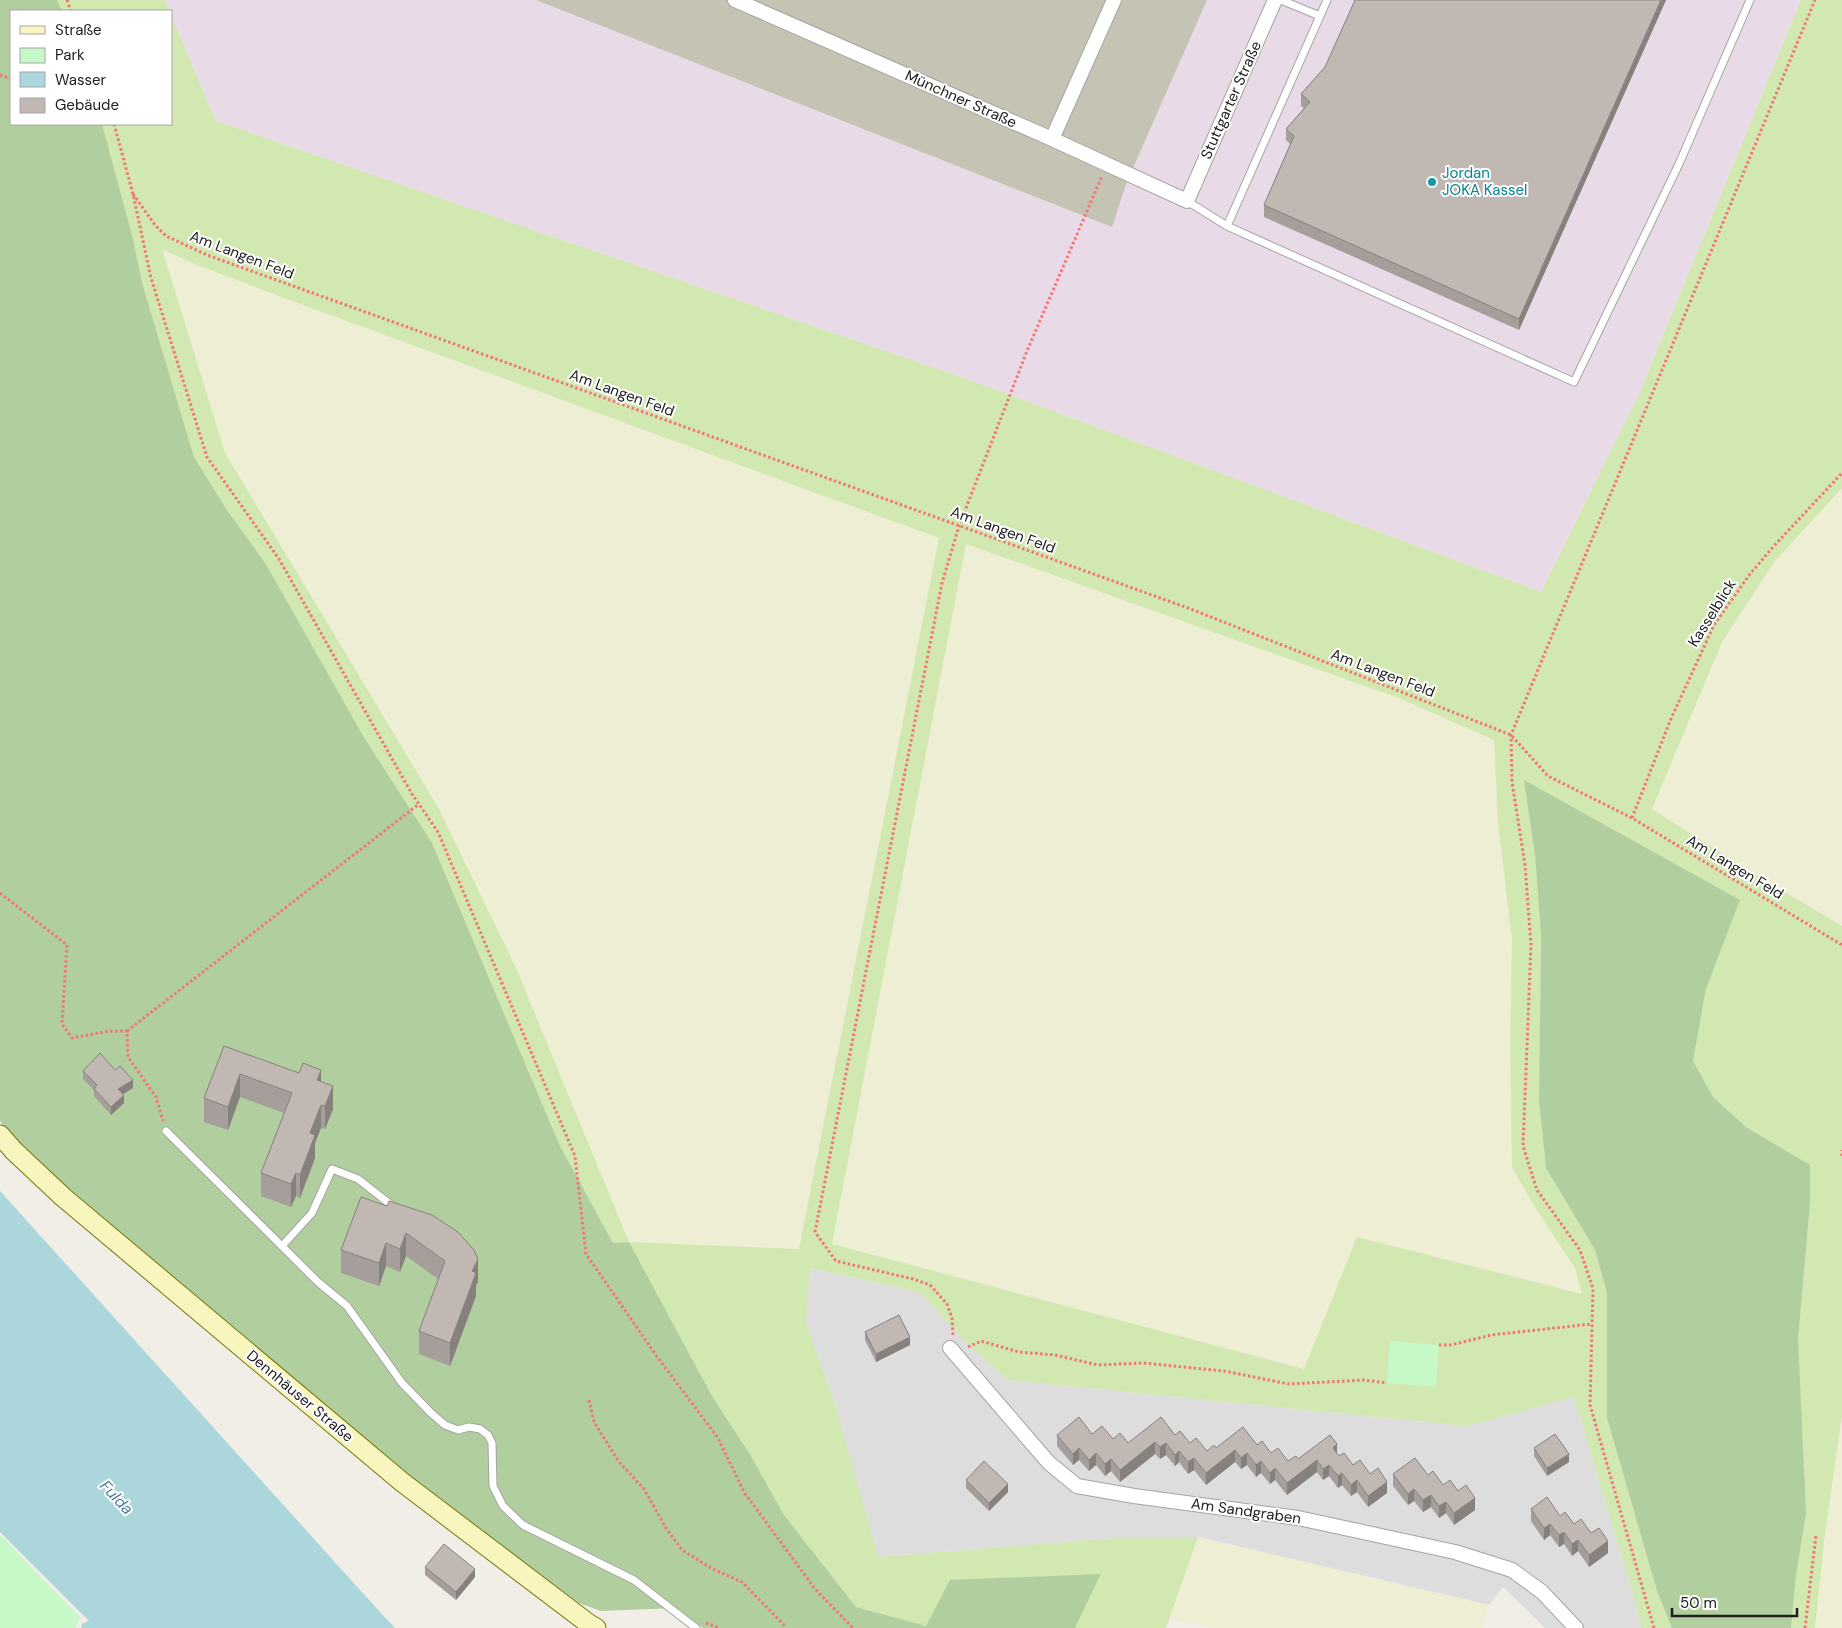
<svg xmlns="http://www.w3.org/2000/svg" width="1842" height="1628" font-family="'DM Sans',sans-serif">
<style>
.residential{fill:#deddde}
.industrial{fill:#e9dae8}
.construction{fill:#c5c3b3}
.farmland{fill:#eeeed4}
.grass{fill:#d1e8b0;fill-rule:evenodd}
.forest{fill:#b0ce9e}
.park{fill:#c7f8c7}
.water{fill:#aad6dc}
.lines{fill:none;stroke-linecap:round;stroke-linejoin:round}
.lane-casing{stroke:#a4a4a4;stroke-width:9}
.street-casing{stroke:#a4a4a4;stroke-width:16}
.secondary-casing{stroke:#747609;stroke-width:21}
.path{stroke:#f57574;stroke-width:3;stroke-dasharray:2.5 2.5;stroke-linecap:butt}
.lane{stroke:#fff;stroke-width:7}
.street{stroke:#fff;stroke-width:14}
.secondary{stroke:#f8f5be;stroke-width:19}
.wall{fill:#a69e9b}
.shaded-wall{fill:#87817e}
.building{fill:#c1b8b4;stroke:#87817e}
.culture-dot{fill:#0f9aa8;stroke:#fff;stroke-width:2}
.labels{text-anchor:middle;stroke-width:4;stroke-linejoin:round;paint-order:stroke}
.street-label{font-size:15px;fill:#202020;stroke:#fff}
.culture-label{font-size:15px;fill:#0d838f;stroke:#fff;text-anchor:start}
.water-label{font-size:16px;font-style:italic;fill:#497b9e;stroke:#fff}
</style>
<rect width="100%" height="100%" fill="#f1ede7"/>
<path class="residential" d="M809,1268L918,1292L931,1304L968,1344L1008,1380L1466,1426L1574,1396L1635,1601L1641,1628H1545L1503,1587L1489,1605L1198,1537L1115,1538L877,1557L837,1410L806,1322Z"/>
<path class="industrial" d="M165,0H1801L1639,394L1541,592L964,378L216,121L171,15V11H170Z"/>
<path class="construction" d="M536,0H1207L1126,184L1112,227Z"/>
<path class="farmland" d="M162,249L197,265L292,301L939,538L799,1249L629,1242L516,968L438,807L225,453Z
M1842,488V926L1753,873L1652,809L1722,642L1775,561Z
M966,544L1401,699L1494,740L1498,823L1512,939L1510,1042L1512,1167L1533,1204L1575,1268L1582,1294L1357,1237L1304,1369L832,1244Z
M1842,1415V1628H1815L1825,1534Z
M1198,1537L1489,1605L1483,1628H1215L1170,1619Z"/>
<path class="grass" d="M57,0H165L170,11H62Z
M1801,0H1842V488L1775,561L1722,642L1652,809L1753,873L1842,926V1415L1825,1534L1815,1628H1791L1796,1575L1798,1340L1810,1203V1165L1746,1127L1713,1097L1693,1061L1706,989L1740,900L1525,781L1535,855L1541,935L1539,1101L1546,1168L1595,1250L1607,1293V1418L1657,1591L1672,1628H1641L1635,1601L1574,1397L1467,1426L1008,1380L968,1344L931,1304L918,1292L810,1268L806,1322L837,1410L878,1557L1115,1538L1198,1537L1166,1628H1075L1101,1575L926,1626L856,1607L784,1515L751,1456L712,1396L629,1242L613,1243L560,1146L432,843L362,734L266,564L227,510L194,457L143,286L132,235L102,124H171V15L216,121L964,378L1541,592L1639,394ZM162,249L197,265L292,301L939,538L799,1249L629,1242L516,968L438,807L225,453ZM966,544L1401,699L1494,740L1498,823L1512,939L1510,1042L1512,1167L1533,1204L1575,1268L1582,1294L1357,1237L1304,1369L832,1244Z"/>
<path class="forest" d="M0,0H57L62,11H11V124H102L132,235L143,286L194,457L227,510L266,564L362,734L432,843L560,1146L613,1243L629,1242L712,1396L751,1456L784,1515L856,1607L926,1626L950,1580L1101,1574L1075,1628H703L674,1608L601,1611L579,1603L408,1477L18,1145L0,1121Z
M1524,780L1740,900L1706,989L1693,1061L1713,1097L1746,1127L1810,1165V1203L1798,1340L1806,1513L1796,1575L1791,1628H1672L1657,1591L1607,1418V1293L1595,1250L1546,1168L1539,1101L1541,935L1535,855Z"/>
<path class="park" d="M1390,1341L1439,1345L1436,1387L1387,1383Z
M0,1535L80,1617L75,1628H0Z"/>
<path class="water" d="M0,1191L379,1611L395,1628H81L82,1624L89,1621L0,1532Z"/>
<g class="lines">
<g class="lane-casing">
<path id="lane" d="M1281,0L1320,16L1327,0
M1187,201L1227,226L1574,382L1679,164L1750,0
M1227,226L1320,16
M166,1131L318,1282L347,1306L402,1383L431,1413L445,1425L458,1430L469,1427L480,1429L488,1435L492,1443L493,1486L503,1506L523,1525L634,1580L696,1628
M282,1246L312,1213L332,1169L358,1179L395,1208"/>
</g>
<g class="street-casing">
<path id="street" d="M735,0L1052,139L1187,201L1275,0
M1052,139L1114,0
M950,1348L1049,1463L1077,1486L1134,1496L1298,1518L1455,1552L1512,1570L1542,1592L1576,1628"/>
</g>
<g class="secondary-casing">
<path id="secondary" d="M0,1135L14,1151L63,1197L402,1482L589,1624L596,1628"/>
</g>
<path class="path" d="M67,0L71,11
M0,75L11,79
M114,124L133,194L151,278L207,457L279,559L412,794L438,832L575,1156L586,1254L658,1358L718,1438L744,1492L815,1589L853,1628
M133,194L155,225L166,236L207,255L1188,608L1511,735L1548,776L1632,818L1842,945
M1632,818L1670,721L1714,625L1750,574L1773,547L1842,473
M0,893L67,945L62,1024L72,1038L109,1031H127L128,1057L156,1097L163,1121
M127,1031L419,804
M1842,1156V1150
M953,1335L952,1318L947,1304L930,1285L913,1279L836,1261L815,1232L942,583L959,526L1027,351L1102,176
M1439,1345H1451L1491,1335L1592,1324
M968,1347L981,1341L1019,1352L1055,1355L1098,1365L1144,1363L1224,1371L1289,1384L1364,1380L1387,1383
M589,1400L594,1422L619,1462L644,1489L666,1528L682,1550L711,1568L742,1582L785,1626
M706,1623L720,1628
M1654,1628L1590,1405L1593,1289L1580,1250L1537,1190L1523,1146L1531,945L1525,865L1512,782L1511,735L1815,0
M1805,1628L1816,1535"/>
<use href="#lane" class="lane"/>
<use href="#street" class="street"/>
<use href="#secondary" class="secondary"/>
</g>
<path class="wall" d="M1355,0H1666L1519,330L1264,217V205L1290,144L1286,140V129L1304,108L1301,106V94L1325,67Z
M224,1046L321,1082L333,1109L325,1129L321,1128L315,1143V1158L300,1198L296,1196L291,1207L261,1196V1173L284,1113L240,1097L228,1130L204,1122V1098Z
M83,1071L133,1088L123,1094L124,1103L111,1115L94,1096V1090L83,1079Z
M361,1197L478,1282L476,1285V1296L450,1366L419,1354V1331L438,1279L406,1256L400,1272L386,1266L379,1286L341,1273V1250Z
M865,1332L910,1345L876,1362L865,1340Z
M1092,1434L1128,1443L1175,1435L1207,1451L1216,1448L1257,1445L1288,1461L1298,1459L1337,1454L1339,1456L1353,1465L1370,1474L1387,1493L1368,1507L1357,1492L1351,1496L1342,1485L1338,1488L1329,1476L1323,1480L1317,1472L1287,1495L1275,1480L1270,1484L1261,1473L1256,1477L1247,1465L1241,1469L1235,1462L1206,1485L1194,1470L1188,1474L1179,1462L1175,1466L1166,1455L1160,1459L1155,1454L1120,1482L1111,1471L1105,1476L1096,1465L1089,1471L1079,1460L1073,1465L1057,1446V1435Z
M1534,1448L1569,1462L1547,1476L1534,1456Z
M1393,1474L1428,1475L1443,1485L1458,1491L1475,1510L1454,1525L1446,1513L1439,1518L1431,1507L1423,1512L1414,1501L1408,1505L1393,1486Z
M966,1480L1008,1492L989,1511L966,1488Z
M1531,1509L1560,1516L1591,1533L1608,1553L1589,1567L1578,1551L1572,1556L1564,1544L1559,1547L1550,1535L1544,1540L1531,1521Z
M425,1567L475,1577L456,1600L425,1575Z"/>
<path class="shaded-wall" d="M1661,0H1666L1519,330V319Z
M321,1070V1093L317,1080Z
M240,1074V1097L228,1130V1107Z
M133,1080V1088L118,1097V1089Z
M333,1086V1109L325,1129V1106Z
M124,1095V1103L111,1115V1107Z
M321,1105V1128L315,1143V1158L300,1198V1175L310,1133Z
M296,1173V1196L291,1207V1184Z
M406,1233V1256L400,1272V1249Z
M386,1243V1266L379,1286V1263Z
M478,1259V1282L476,1285V1296L450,1366V1343L472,1271Z
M910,1337V1345L876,1362V1354Z
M1155,1442V1454L1120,1482V1470Z
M1166,1443V1455L1160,1459V1447Z
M1337,1444V1456L1333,1448Z
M1079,1448V1460L1073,1465V1454Z
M1235,1450V1462L1206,1485V1473Z
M1179,1451V1462L1175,1466V1455Z
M1096,1453V1465L1089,1471V1460Z
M1247,1453V1465L1241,1469V1458Z
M1569,1454V1462L1547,1476V1468Z
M1194,1458V1470L1188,1474V1462Z
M1111,1459V1471L1105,1476V1464Z
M1317,1460V1472L1287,1495V1483Z
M1261,1461V1473L1256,1477V1465Z
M1329,1465V1476L1323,1480V1469Z
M1275,1468V1480L1270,1484V1473Z
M1342,1473V1485L1338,1488V1476Z
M1357,1480V1492L1351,1496V1485Z
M1387,1482V1493L1368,1507V1496Z
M1008,1484V1492L989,1511V1503Z
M1414,1489V1501L1408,1505V1494Z
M1431,1495V1507L1423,1512V1500Z
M1475,1498V1510L1454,1525V1513Z
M1446,1502V1513L1439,1518V1506Z
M1550,1524V1535L1544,1540V1528Z
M1564,1532V1544L1559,1547V1535Z
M1578,1540V1551L1572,1556V1544Z
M1608,1541V1553L1589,1567V1555Z
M475,1569V1577L456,1600V1592Z"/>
<path class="building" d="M1355,0H1661L1519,319L1264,205L1294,136L1286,129L1310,102L1301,94L1325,67Z
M224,1046L299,1073L303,1063L321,1070L317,1080L333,1086L325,1106L321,1105L310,1133L315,1135L300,1175L296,1173L291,1184L261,1173L292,1093L240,1074L228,1107L204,1098Z
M100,1053L115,1070L120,1066L133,1080L118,1089L124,1095L111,1107L94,1089L97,1085L83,1071Z
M361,1197L387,1206L389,1201L432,1215L458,1232L474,1250L478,1259L472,1271L476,1273L450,1343L419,1331L445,1261L406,1233L400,1249L386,1243L379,1263L341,1250Z
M899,1315L910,1337L876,1354L865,1332Z
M1079,1417L1092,1434L1102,1426L1113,1439L1120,1433L1128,1443L1161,1417L1175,1435L1180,1431L1190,1443L1196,1438L1207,1451L1214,1445L1216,1448L1243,1427L1257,1445L1262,1441L1271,1453L1278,1448L1288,1461L1296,1456L1298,1459L1330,1435L1337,1444L1333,1448L1339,1456L1344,1453L1353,1465L1360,1460L1370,1474L1378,1468L1387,1482L1368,1496L1357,1480L1351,1485L1342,1473L1338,1476L1329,1465L1323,1469L1317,1460L1287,1483L1275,1468L1270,1473L1261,1461L1256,1465L1247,1453L1241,1458L1235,1450L1206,1473L1194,1458L1188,1462L1179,1451L1175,1455L1166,1443L1160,1447L1155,1442L1120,1470L1111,1459L1105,1464L1096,1453L1089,1460L1079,1448L1073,1454L1057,1435Z
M1555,1434L1569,1454L1547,1468L1534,1448Z
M1415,1458L1428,1475L1433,1471L1443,1485L1450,1480L1458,1491L1466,1485L1475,1498L1454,1513L1446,1502L1439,1506L1431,1495L1423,1500L1414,1489L1408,1494L1393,1474Z
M984,1461L1008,1484L989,1503L966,1480Z
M1547,1497L1560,1516L1565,1512L1574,1524L1581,1519L1591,1533L1599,1528L1608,1541L1589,1555L1578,1540L1572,1544L1564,1532L1559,1535L1550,1524L1544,1528L1531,1509Z
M444,1544L475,1569L456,1592L425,1567Z"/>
<circle class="culture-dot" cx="1432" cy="182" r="5"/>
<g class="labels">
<g class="street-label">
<text transform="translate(961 99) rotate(24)" y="5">Münchner Straße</text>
<text transform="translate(1231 100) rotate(-66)" y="5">Stuttgarter Straße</text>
<text transform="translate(242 255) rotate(21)" y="5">Am Langen Feld</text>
<text transform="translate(622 393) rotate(20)" y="5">Am Langen Feld</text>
<text transform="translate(1003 530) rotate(20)" y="5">Am Langen Feld</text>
<text transform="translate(1712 613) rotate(-58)" y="5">Kasselblick</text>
<text transform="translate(1383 673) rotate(21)" y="5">Am Langen Feld</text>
<text transform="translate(1735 867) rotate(31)" y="5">Am Langen Feld</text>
<text transform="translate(300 1396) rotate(40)" y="5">Dennhäuser Straße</text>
<text transform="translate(1246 1511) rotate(8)" y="5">Am Sandgraben</text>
</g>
<g class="culture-label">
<text x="1442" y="178">Jordan<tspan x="1442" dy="17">JOKA Kassel</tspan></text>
</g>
<g class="water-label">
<text transform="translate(117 1497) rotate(47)" y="6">Fulda</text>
</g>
</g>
<rect x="10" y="10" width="162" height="115" fill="#ffffff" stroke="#a6a6a6"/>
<rect x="20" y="26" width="25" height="8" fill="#f8f5be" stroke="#a6a6a6"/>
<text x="55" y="35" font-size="15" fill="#202020">Straße</text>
<rect x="20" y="48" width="25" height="15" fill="#c7f8c7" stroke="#a6a6a6"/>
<text x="55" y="60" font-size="15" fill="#202020">Park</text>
<rect x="20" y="72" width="25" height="15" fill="#aad6dc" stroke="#a6a6a6"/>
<text x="55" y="85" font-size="15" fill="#202020">Wasser</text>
<rect x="20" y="98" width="25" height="15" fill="#c1b8b4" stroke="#a6a6a6"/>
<text x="55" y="110" font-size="15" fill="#202020">Gebäude</text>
<path d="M1672 1608v8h125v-8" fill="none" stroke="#202020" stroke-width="2.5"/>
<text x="1680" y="1608" font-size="15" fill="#202020" stroke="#ffffff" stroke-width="4" paint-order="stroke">50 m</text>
</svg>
